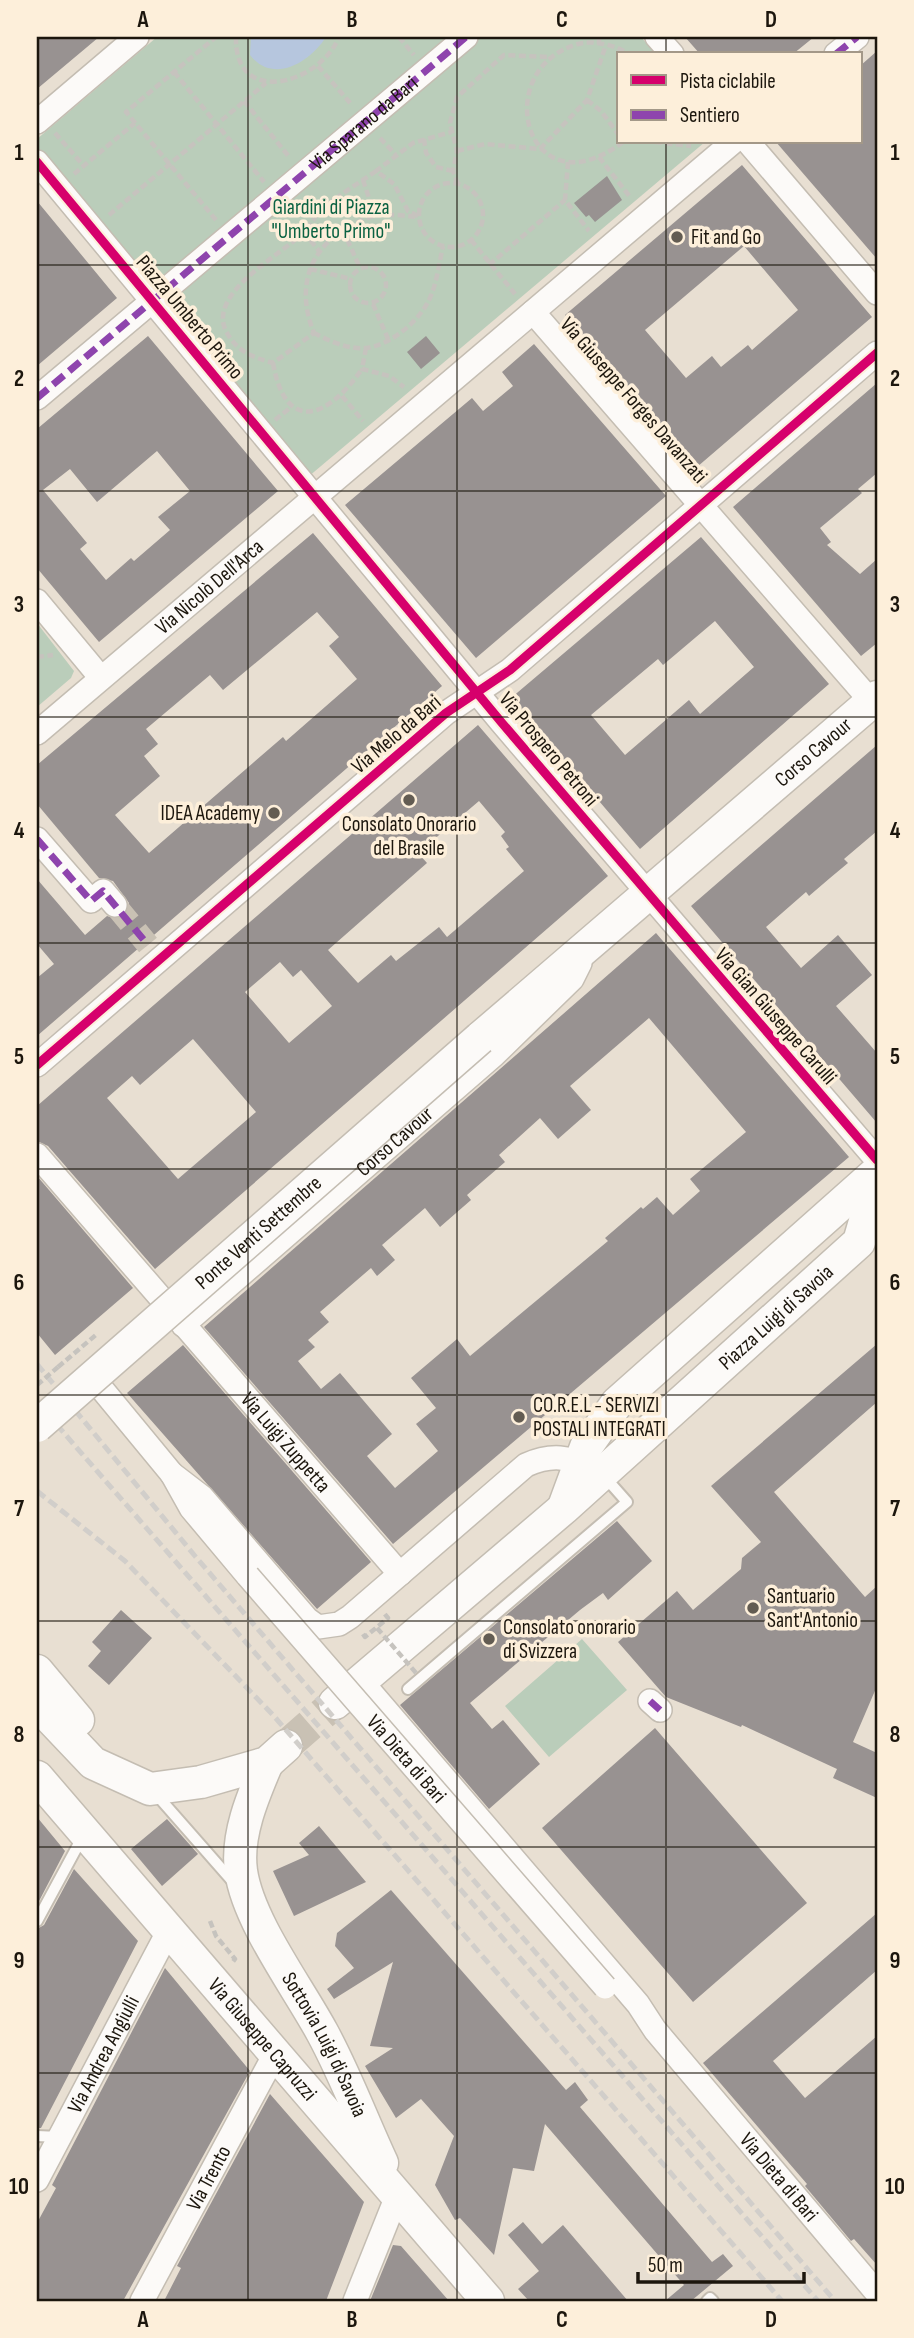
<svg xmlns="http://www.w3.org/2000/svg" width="914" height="2338" font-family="'Sofia Sans Condensed',sans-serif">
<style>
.green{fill:#bacdba}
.water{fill:#b6c6de}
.building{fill:#989291;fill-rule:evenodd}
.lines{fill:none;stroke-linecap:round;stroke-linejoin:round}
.street-tunnel{stroke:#c9c1b4;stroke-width:23;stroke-dasharray:23 11;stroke-linecap:butt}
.secondary-tunnel{stroke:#c9c1b4;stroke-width:32;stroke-dasharray:32 16;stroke-linecap:butt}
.lane-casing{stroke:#c4bdb2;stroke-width:14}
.street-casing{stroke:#c4bdb2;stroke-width:26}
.secondary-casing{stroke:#c4bdb2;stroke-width:35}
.path{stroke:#c6c3be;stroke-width:4.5;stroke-dasharray:7 3.5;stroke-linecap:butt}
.lane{stroke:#fcfaf8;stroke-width:10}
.street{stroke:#fcfaf8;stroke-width:23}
.secondary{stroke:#fcfaf8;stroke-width:32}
.rail{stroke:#d1ceca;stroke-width:5;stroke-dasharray:10 5;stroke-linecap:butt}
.street-bridge-casing{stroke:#c4bdb2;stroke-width:26;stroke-linecap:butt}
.secondary-bridge-casing{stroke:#c4bdb2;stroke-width:35;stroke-linecap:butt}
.path-bridge{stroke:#c6c3be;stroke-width:4.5;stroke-dasharray:7 3.5;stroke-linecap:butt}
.street-bridge{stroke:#fcfaf8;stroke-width:23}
.secondary-bridge{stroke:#fcfaf8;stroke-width:32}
.quiet{stroke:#8e44ad;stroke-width:7;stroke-dasharray:14 7;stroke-linecap:butt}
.cycleway-casing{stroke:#fdefda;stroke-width:13}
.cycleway{stroke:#d6006c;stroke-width:9}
.grid{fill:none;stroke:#1c160d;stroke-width:2;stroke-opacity:0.55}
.poi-dot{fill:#635c52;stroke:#fdefda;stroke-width:2.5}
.labels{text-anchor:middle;stroke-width:7;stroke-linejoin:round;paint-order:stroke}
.street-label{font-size:21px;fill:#1c160d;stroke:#fdefda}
.park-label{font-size:21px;fill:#0b6242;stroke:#fdefda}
.poi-label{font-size:21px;fill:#1c160d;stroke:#fdefda;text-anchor:start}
.neatline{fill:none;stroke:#1c160d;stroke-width:2.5}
.grid-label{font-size:23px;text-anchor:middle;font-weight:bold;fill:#1c160d}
</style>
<rect width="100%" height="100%" fill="#e8dfd2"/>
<path class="green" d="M157,37H641L656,54H618V142H705L308,477L37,150V139Z
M37,623L74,671L71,678L37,707Z
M582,1639L627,1690L549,1757L505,1706Z"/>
<path class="water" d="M251,37H326C310,62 273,85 250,55Z"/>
<path class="building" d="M37,37H99L37,89Z
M685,37H814L793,54H700Z
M877,51V259L776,142H860V66Z
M742,165L872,317L697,467L565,315ZM744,246L798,310L752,350L748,345L721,367L712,356L686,378L645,330Z
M607,176L622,200L595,222L589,215L586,217L574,203Z
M37,201L117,298L37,366Z
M148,336L278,491L99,642L37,568V429ZM157,451L190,491L158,517L170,530L134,561L131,558L106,580L80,549L87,543L43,490L70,469L97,502Z
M426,336L440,353L421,369L407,352Z
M534,344L666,496L476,658L345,505L472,398L483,411L513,386L502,372Z
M877,383V473L858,489L862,493L820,528L831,542L827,545L860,574L877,559V643L861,656L733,507Z
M313,533L442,686L37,1036V978L54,964L37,944V879L85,935L107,916L117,919L124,916L129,903L113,881L99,878L37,804V765ZM317,612L339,637L329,646L357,679L286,741L283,737L149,853L115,815L160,776L144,756L158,744L146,729L210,675L223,690Z
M701,537L829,684L640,849L511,698ZM715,621L754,667L700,714L689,700L625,755L591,715L658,659L663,665Z
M478,725L608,876L155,1269L48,1146L37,1141V1106ZM479,801L505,832L501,836L509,847L506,849L524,871L447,937L439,927L396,961L391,955L358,983L328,950L427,863L418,853ZM280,962L293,977L301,970L332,1006L289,1043L245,992ZM193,1039L256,1112L178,1179L107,1098L132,1076L140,1085Z
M877,745V831L844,859L848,863L830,878L809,896L806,892L766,927L801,968L838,935L872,975L836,1006L877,1053V1123L691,906Z
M656,933L849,1157L393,1544L204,1327ZM649,1018L746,1132L690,1179L700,1191L673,1215L657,1197L643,1209L641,1207L605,1238L608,1241L470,1356L457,1339L411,1378L436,1408L416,1424L438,1451L395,1488L367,1456L392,1434L340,1373L321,1389L298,1361L315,1347L308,1340L329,1322L320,1312L371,1268L377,1276L395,1260L382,1245L425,1208L440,1227L471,1200L467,1195L505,1162L499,1155L540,1118L558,1139L591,1110L570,1086Z
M37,1176L133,1288L55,1355L37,1333Z
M877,1344V1402L774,1492L865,1597L877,1586V1686L853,1742L877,1753V1798L833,1778L837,1769L742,1725L741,1727L666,1697L618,1642L677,1591L693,1610L741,1569L742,1558L761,1542L711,1486Z
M183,1345L371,1562L317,1609L127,1393Z
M617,1521L652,1561L608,1600L603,1593L580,1610L470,1703L492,1729L503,1720L540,1764L489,1809L400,1705Z
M121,1610L152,1638L109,1685L88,1666L101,1651L92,1642Z
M655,1728L807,1903L693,2002L542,1828Z
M37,1817L65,1851L37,1905Z
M167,1819L198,1854L162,1886L131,1849Z
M319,1826L366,1882L294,1916L273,1871L309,1855L299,1843Z
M74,1869L138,1941L41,2128H37V1929L44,1925Z
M391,1890L566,2090L575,2082L588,2100L580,2107L712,2262L723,2254L733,2266L691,2301H665L684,2285L545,2124L534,2171L513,2168L494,2255L460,2218L455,2220L435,2185L454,2136L421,2099L396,2118L365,2066L393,2048L370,2046L393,1962L334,1999L327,1989L354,1968L335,1946L337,1933Z
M877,1913V1970L773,2061L805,2098L877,2036V2265L854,2239L851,2241L805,2186L807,2184L703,2063Z
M165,1968L250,2071L123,2301H37V2223L56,2188L52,2185Z
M270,2094L364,2202L326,2301H164L181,2268L177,2266Z
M523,2222L542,2244L563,2225L628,2301H529L518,2289L539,2271L508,2235Z
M393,2245L401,2246L449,2301H370Z"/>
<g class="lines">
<path class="street-tunnel" d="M115,905L148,945"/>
<path class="secondary-tunnel" d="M286,1746L335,1703"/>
<g class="lane-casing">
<path id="lane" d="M408,1689L627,1502L604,1476
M155,1793L234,1883
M37,1921L83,1836
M37,2136L59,2137
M707,2301L710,2298L713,2301"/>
</g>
<g class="street-casing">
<g id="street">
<path d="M657,37L672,54"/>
<path d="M836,54L857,37"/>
<path d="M37,122L137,37"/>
<path d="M748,142L877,293"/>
<path d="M37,162L502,723L877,1160"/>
<path d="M533,312L877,708"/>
<path id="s1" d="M37,398L466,37"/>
<path d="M37,601L101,678"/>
<path id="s2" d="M37,733L733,142"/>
<path d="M37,839L91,901L103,891L115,905"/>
<path d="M37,1065L446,713L510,670L877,353"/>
<path id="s3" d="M37,1155L400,1574"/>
<path id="s4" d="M183,1325L494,1055L572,979L580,963"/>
<path d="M102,1369L92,1377L172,1474L191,1508L248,1576"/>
<path d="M172,1474L202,1497L307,1619L318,1627L339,1624L350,1617L526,1465C551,1454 569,1456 593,1469"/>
<path id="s5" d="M361,1681L638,2004L655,2030L877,2293"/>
<path d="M650,1701L660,1710"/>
<path id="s6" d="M37,2180L169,1930"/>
<path id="s7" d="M142,2301L275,2054"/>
<path d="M355,2301L397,2196"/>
</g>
</g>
<g class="secondary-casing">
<g id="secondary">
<path id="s8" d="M480,1038L877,697"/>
<path d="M565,1504L586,1447L617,1403L877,1172"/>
<path d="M37,1671L78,1720"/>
<path id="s9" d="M335,1703L564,1508L859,1242L877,1180"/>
<path d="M37,1704L93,1763L150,1789L201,1782L267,1763L286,1746"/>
<path id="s10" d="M267,1763C253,1796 236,1835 241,1871C248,1921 297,1986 322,2032C345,2074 362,2120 382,2163"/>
<path id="s11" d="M37,1777L488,2301"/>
</g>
</g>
<path class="path" d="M236,37C234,108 320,84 339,37
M399,37L414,55
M599,44V37
M318,66L352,105
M174,72L264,182
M587,100L601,111L618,134
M244,101L290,158
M55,133L84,166
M380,138L395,154
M424,139L426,153L436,167L453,171
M623,142C526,215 488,69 578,44C593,40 616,45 629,54
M655,142L691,146
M457,151L485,144L540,149L587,100L606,45
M599,157L630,197
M568,162L565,200L589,231
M376,171C358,184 336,196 320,212C313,218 310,227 303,233C281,255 207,293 226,331C236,351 252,357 273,363L314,333C297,292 306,253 345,229C354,224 364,218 375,216C388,213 404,216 418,217
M74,174L135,123
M363,180L375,216
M419 215a32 32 0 1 1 64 0a32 32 0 1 1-64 0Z
M458,184L453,171L457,151L450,123L457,97L504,55L549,57
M109,215L266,83
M418,216L408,211L394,184L376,171L413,143L451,132
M216,220L126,112L216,37
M343,230L360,268
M304,232L319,251
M471,240L515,294
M489,265L565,200
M350 285a18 18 0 1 1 36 0a18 18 0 1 1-36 0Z
M310,269L351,279
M373,304L388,339
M314,333C327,340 349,350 366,348C391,345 419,321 429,300C437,283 439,264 443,246
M366,348L362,369L389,376L404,387
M273,363C286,436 329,417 362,369
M342,396L363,421
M275,420L291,407
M37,657L53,655
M58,1367L97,1334
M363,1634L365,1637L388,1618L384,1613
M210,1921L216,1936L235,1959L232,1963"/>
<use href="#lane" class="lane"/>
<use href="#street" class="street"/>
<use href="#secondary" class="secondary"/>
<path class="rail" d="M37,1364L195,1556L835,2301
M37,1402L818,2301
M37,1491L125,1561L273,1715L782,2301"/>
<g class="street-bridge-casing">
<g id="street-bridge">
<path id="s12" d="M248,1576L605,1987"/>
</g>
</g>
<g class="secondary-bridge-casing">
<g id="secondary-bridge">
<path id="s13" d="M37,1426L480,1038"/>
</g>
</g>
<path class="path-bridge" d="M37,1385L58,1367
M377,1628L417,1674"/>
<use href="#street-bridge" class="street-bridge"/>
<use href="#secondary-bridge" class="secondary-bridge"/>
<path class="quiet" d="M836,54L857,37
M37,398L466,37
M37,839L91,901L103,891L148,945
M650,1701L660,1710"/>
<g class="cycleway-casing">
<path id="cycleway" d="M37,162L502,723L877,1160
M37,1065L446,713L510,670L877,353"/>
</g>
<use href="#cycleway" class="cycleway"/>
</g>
<path class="grid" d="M248,37V2301M457,37V2301M666,37V54M666,142V2301M37,265H877M37,491H877M37,717H877M37,943H877M37,1169H877M37,1395H877M37,1621H877M37,1847H877M37,2073H877"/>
<g class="poi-dot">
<circle cx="677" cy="237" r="7"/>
<circle cx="409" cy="800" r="7"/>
<circle cx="274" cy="813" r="7"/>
<circle cx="519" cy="1417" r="7"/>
<circle cx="753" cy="1608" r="7"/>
<circle cx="489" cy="1639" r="7"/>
</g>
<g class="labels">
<g class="street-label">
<text dy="7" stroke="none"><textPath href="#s1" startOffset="427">Via Sparano da Bari</textPath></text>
<text transform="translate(190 317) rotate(50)" y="7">Piazza Umberto Primo</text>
<text transform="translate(634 400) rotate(49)" y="7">Via Giuseppe Forges Davanzati</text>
<text dy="7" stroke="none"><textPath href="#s2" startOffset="226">Via Nicolò Dell'Arca</textPath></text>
<text transform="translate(396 734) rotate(-40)" y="7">Via Melo da Bari</text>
<text transform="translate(549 749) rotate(50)" y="7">Via Prospero Petroni</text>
<text dy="7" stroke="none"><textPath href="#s8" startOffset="439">Corso Cavour</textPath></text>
<text transform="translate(776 1016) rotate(49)" y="7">Via Gian Giuseppe Carulli</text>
<text dy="7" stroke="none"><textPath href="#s4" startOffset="280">Corso Cavour</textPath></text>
<text dy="7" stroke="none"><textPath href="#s13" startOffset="294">Ponte Venti Settembre</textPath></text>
<text dy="7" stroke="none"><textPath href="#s9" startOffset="586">Piazza Luigi di Savoia</textPath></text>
<text dy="7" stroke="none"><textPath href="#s3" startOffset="380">Via Luigi Zuppetta</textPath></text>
<text dy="7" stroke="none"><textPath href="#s12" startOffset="242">Via Dieta di Bari</textPath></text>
<text dy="7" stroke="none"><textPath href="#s11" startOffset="346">Via Giuseppe Capruzzi</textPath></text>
<text dy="7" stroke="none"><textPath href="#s10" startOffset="306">Sottovia Luigi di Savoia</textPath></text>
<text dy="7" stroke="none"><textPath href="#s6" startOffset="142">Via Andrea Angiulli</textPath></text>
<text dy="7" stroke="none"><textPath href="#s5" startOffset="649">Via Dieta di Bari</textPath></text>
<text dy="7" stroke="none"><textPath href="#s7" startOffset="140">Via Trento</textPath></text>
</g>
<g class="park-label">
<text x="331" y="214">Giardini di Piazza<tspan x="331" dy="24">"Umberto Primo"</tspan></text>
</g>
<g class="poi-label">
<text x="691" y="244">Fit and Go</text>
<text x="260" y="820" text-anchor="end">IDEA Academy</text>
<text x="409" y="831" text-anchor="middle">Consolato Onorario<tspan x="409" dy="24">del Brasile</tspan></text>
<text x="533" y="1412">CO.R.E.L - SERVIZI<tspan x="533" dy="24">POSTALI INTEGRATI</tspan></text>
<text x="767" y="1603">Santuario<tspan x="767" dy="24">Sant'Antonio</tspan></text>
<text x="503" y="1634">Consolato onorario<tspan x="503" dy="24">di Svizzera</tspan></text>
</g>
</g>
<rect width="914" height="2338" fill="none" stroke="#fdefda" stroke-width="77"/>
<rect x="617" y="52" width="245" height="91" fill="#fdefda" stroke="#a39888" stroke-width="2"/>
<rect x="631" y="75" width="35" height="10" fill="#d6006c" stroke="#a39888" stroke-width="2"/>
<text x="680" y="88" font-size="21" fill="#1c160d">Pista ciclabile</text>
<rect x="631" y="110" width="35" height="10" fill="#8e44ad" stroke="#a39888" stroke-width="2"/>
<text x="680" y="122" font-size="21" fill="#1c160d">Sentiero</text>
<path d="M638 2272v10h166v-10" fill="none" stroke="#1c160d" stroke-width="3.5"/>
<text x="648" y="2272" font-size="21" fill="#1c160d" stroke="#fdefda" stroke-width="5" paint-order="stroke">50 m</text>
<rect x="38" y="38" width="838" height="2262" class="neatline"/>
<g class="grid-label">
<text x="143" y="27">A</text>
<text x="352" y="27">B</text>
<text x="562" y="27">C</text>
<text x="771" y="27">D</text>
<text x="19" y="160">1</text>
<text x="895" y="160">1</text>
<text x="19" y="386">2</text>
<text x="895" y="386">2</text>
<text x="19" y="612">3</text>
<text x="895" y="612">3</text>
<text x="19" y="838">4</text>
<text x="895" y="838">4</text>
<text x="19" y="1064">5</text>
<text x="895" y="1064">5</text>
<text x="19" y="1290">6</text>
<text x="895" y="1290">6</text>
<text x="19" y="1516">7</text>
<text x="895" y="1516">7</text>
<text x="19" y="1742">8</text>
<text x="895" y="1742">8</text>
<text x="19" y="1968">9</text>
<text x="895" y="1968">9</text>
<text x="19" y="2194">10</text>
<text x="895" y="2194">10</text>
<text x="143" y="2327">A</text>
<text x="352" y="2327">B</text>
<text x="562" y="2327">C</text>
<text x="771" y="2327">D</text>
</g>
</svg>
